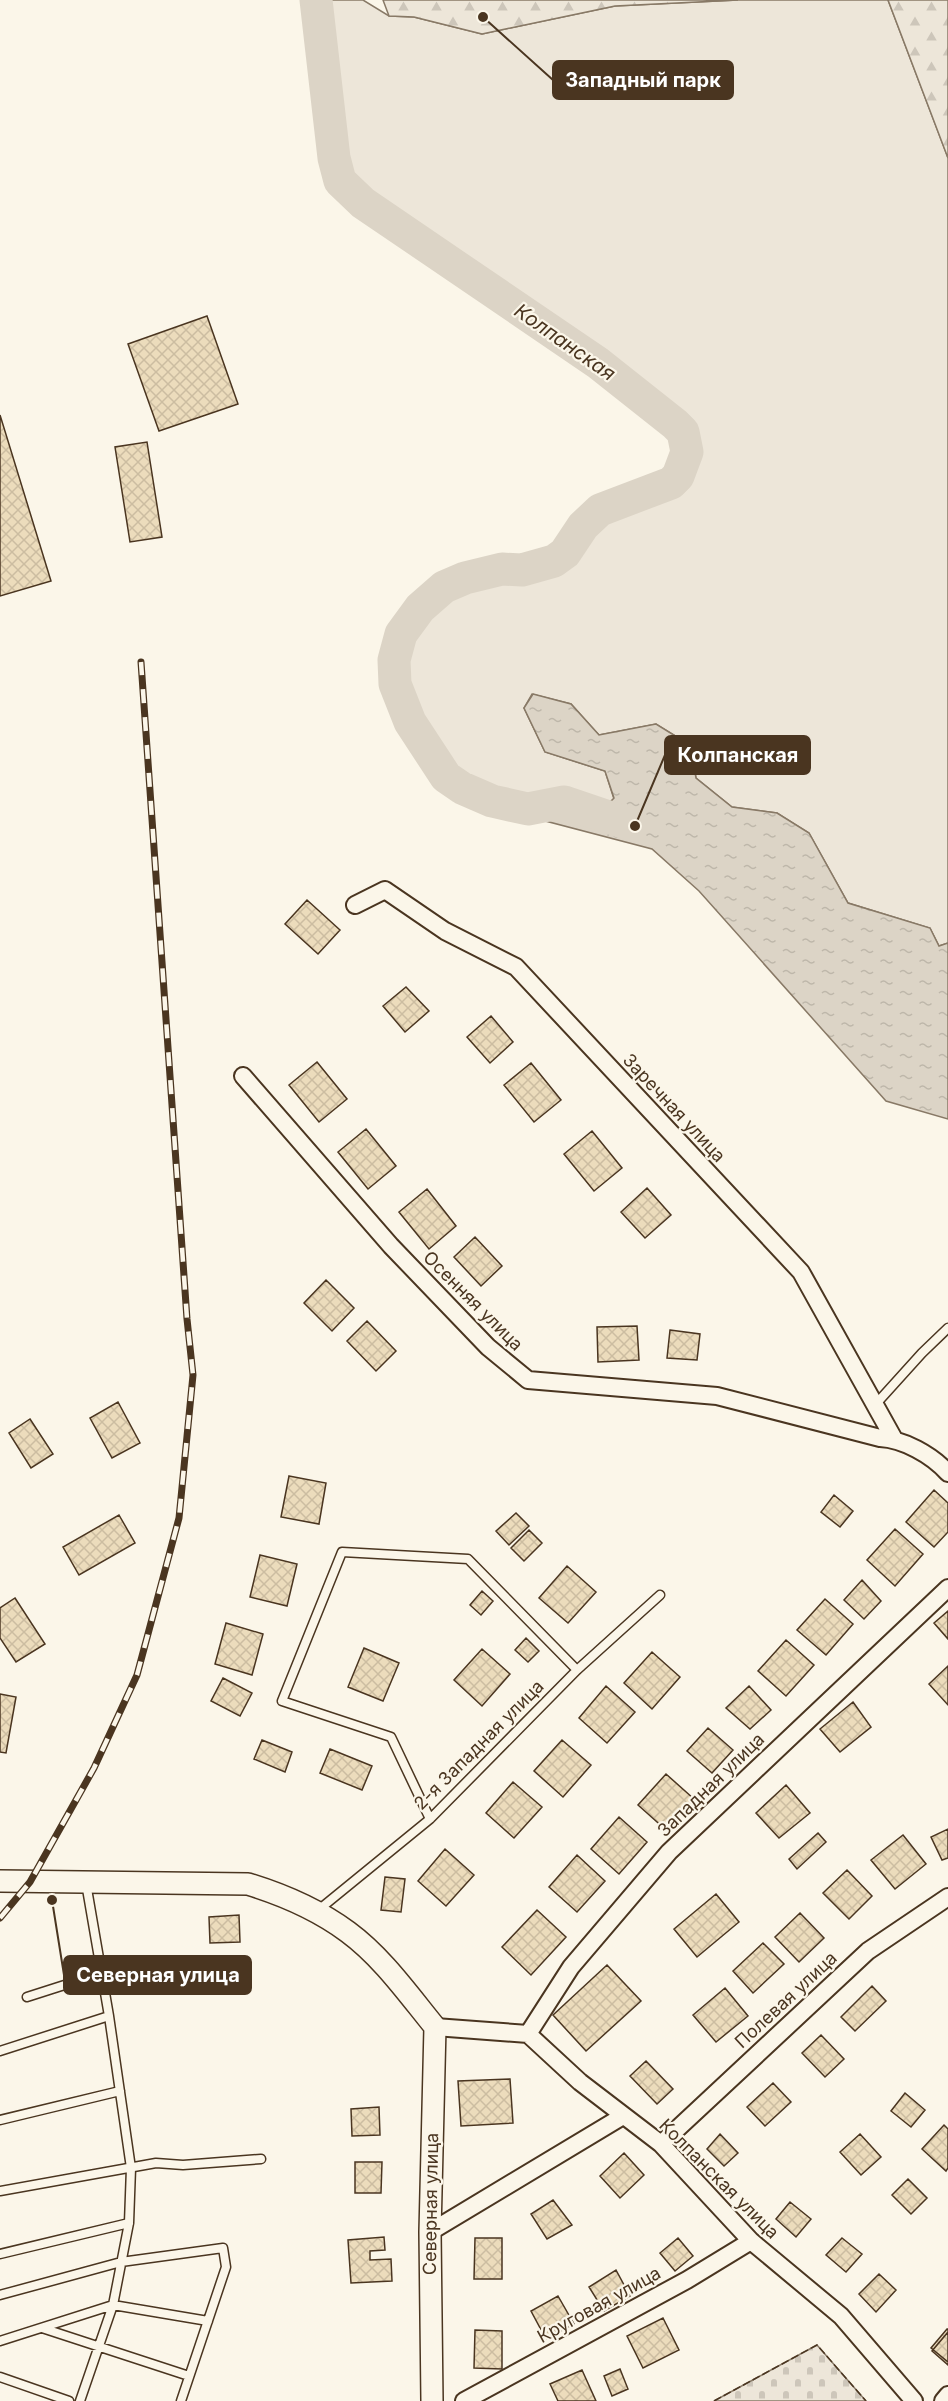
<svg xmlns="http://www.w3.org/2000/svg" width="948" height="2401" font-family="Inter,sans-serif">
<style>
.green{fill:#ede6d9;stroke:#887966;stroke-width:1.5}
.forest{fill:url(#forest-firs);stroke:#887966;stroke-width:1.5}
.cemetery{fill:url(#cemetery-stones);stroke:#887966;stroke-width:1.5}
.water{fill:url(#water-ripples);stroke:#887966;stroke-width:1.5}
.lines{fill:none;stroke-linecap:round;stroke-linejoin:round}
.river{stroke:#dcd4c6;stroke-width:33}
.building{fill:url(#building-cross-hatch);stroke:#4a3520;stroke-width:1.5}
.service-casing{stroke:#4a3520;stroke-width:11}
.minor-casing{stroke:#4a3520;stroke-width:20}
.tertiary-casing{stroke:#4a3520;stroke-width:24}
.service{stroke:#fbf6e9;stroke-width:8}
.minor{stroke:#fbf6e9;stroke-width:16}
.tertiary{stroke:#fbf6e9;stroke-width:21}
.rail-casing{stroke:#4a3520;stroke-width:7}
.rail{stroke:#fbf6e9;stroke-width:4.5;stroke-dasharray:14;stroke-linecap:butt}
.fence{stroke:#4a3520;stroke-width:1.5;stroke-dasharray:8 3;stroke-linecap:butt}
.labels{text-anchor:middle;stroke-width:4.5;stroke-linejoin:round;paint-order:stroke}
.street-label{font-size:18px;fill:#4a3520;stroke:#fbf6e9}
.water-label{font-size:20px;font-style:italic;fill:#4a3520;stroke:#fbf6e9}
.leader{fill:none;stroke:#4a3520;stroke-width:2}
.callout-dot{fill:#4a3520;stroke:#fbf6e9;stroke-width:2}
.callout{fill:#4a3520;stroke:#4a3520;stroke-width:2}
.callout-label{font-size:20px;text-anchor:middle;font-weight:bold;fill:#fff}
</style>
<defs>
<pattern id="forest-firs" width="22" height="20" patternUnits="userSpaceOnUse" patternTransform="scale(1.5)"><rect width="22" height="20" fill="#ede6d9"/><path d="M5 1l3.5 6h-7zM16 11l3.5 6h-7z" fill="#cdc6ba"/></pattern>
<pattern id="cemetery-stones" width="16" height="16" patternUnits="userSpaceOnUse" patternTransform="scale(1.5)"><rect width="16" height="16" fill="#ede6d9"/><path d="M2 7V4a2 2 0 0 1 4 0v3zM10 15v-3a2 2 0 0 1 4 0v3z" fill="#cdc6ba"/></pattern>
<pattern id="water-ripples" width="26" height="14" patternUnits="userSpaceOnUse" patternTransform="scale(1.5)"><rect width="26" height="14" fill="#dcd4c6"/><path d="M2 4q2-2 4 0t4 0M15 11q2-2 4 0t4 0" fill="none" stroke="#beb7aa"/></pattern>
<pattern id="building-cross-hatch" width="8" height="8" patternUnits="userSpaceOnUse" patternTransform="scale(1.5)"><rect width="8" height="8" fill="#ecdcbc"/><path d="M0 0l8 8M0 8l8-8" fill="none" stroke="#ccbda1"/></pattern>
</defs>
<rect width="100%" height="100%" fill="#fbf6e9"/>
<path class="green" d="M316,0H363L389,16L414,17L482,34L615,6L738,0H888L948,158V943L939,946L930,928L848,903L809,833L777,813L732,807L696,778L690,745L656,724L599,735L571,704L532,694L524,708L545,752L605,771L614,799L605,807C567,808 528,813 492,801C477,796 460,788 448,778C424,758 391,691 394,660C396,641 408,623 420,608C441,585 470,574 500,569C508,568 515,571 523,570C533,569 545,565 553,561C570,552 575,532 588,520C607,502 647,492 671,483C688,467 692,441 675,424L598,363L363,203L340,181L334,158Z"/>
<path class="forest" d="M383,0H738L615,6L482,34L414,17L389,16Z
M888,0H948V158Z"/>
<path class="cemetery" d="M817,2345L866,2401H714Z"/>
<path class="water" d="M533,694L571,704L599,735L656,724L690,745L696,778L732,807L777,813L809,833L848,903L930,928L939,946L948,943V1119L886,1101L699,891L652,849L534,818L528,809L605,807L614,798L605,771L545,752L524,708Z"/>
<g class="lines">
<path class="river" d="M316,0L334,158L340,181L363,203L598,363L675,424L683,432L687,452L678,476L671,483L600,510L583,526L565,553L554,561L522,570L502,569L465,578L444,587L420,608L401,634L394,660L395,684L410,722L446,777L462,788L492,801L528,809L564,802L623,822"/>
</g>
<path class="building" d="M207,316L238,404L159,431L128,344Z
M0,415L51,581L0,596Z
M147,442L162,537L130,542L115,447Z
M307,900L340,930L318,954L285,924Z
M406,987L429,1011L405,1032L383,1006Z
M491,1016L513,1042L490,1063L467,1037Z
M317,1062L347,1099L319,1122L289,1085Z
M531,1063L561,1100L534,1122L504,1085Z
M366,1129L396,1166L368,1189L338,1152Z
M592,1131L622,1168L594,1191L564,1154Z
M647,1188L671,1215L645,1238L621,1212Z
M427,1189L456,1226L429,1249L399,1212Z
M475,1237L502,1266L481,1286L454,1257Z
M326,1280L354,1308L332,1331L304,1303Z
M367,1321L396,1351L376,1371L347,1341Z
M637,1326L639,1360L598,1362L597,1327Z
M670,1330L700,1334L697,1360L667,1358Z
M118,1402L140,1443L112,1458L90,1418Z
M30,1419L53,1454L31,1468L9,1433Z
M289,1476L326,1483L319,1524L281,1517Z
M934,1490L948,1503V1532L934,1547L906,1522Z
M834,1495L853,1511L840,1527L821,1512Z
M516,1513L529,1526L509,1545L496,1531Z
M119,1515L135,1543L79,1575L63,1547Z
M895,1529L923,1554L895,1586L867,1560Z
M529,1530L542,1543L524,1561L511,1548Z
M260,1555L297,1564L287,1606L250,1597Z
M567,1566L596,1592L568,1623L539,1598Z
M862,1580L881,1601L864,1619L844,1600Z
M482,1591L493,1601L481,1615L470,1605Z
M15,1598L45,1644L16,1662L0,1638V1608Z
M825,1599L853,1624L826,1655L797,1630Z
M948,1611V1639L934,1623Z
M226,1623L263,1634L252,1675L215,1664Z
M526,1638L539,1651L528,1662L515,1650Z
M786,1640L814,1665L786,1696L758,1671Z
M364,1648L399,1663L383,1701L348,1687Z
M482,1649L510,1674L482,1706L454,1680Z
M652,1652L680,1677L652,1709L624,1683Z
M948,1666V1705L929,1684Z
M223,1678L252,1693L240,1716L211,1701Z
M606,1686L635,1712L607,1743L579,1718Z
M749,1686L771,1710L750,1729L726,1708Z
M0,1694L16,1697L6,1753L0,1752Z
M853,1702L871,1727L840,1752L820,1729Z
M708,1728L733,1750L712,1773L687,1751Z
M262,1740L292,1752L285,1772L254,1759Z
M562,1740L591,1765L563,1797L534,1771Z
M330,1749L372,1766L362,1790L320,1773Z
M666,1774L694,1799L666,1830L638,1805Z
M513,1782L542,1807L514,1838L486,1813Z
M786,1785L810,1813L779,1838L756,1813Z
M619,1817L647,1842L619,1874L591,1849Z
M948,1829V1858L942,1860L931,1837Z
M818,1833L826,1842L797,1869L789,1859Z
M903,1835L926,1864L895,1889L871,1860Z
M445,1849L474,1875L446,1906L418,1881Z
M577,1855L605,1881L577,1912L549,1887Z
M847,1870L872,1896L849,1919L823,1893Z
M385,1877L405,1879L401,1912L381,1910Z
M716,1894L739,1922L697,1957L674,1929Z
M537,1910L566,1937L531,1975L502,1947Z
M800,1913L824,1938L799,1962L775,1937Z
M239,1915L240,1942L210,1943L209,1917Z
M763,1943L784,1964L753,1993L733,1971Z
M607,1965L641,2001L586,2051L553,2015Z
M872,1986L886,2001L855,2031L841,2017Z
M725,1988L748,2016L716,2042L693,2015Z
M821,2035L844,2059L825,2077L802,2053Z
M646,2061L673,2089L657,2104L630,2076Z
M510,2079L513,2123L461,2126L458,2081Z
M773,2083L791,2102L765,2126L747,2107Z
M905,2093L925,2110L911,2127L891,2111Z
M379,2107L380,2135L352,2136L351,2109Z
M944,2125L948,2129V2168L946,2171L922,2149Z
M720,2134L738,2153L724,2166L707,2149Z
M860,2134L881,2157L861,2175L840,2152Z
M624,2153L644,2175L620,2198L600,2176Z
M355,2162H382L381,2193H355Z
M908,2179L927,2198L911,2214L892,2195Z
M553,2200L572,2225L547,2239L531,2214Z
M790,2202L811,2219L796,2237L776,2219Z
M384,2237L385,2250L370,2251V2260L391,2259L392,2281L351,2283L348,2240Z
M475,2238H502V2279H474Z
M678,2238L693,2256L675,2271L660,2253Z
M842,2238L862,2254L846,2272L826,2255Z
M616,2270L630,2296L604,2311L589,2287Z
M879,2274L896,2290L876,2312L859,2294Z
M558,2296L574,2324L546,2339L531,2311Z
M663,2318L679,2350L643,2368L627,2336Z
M947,2329H948V2362L931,2348Z
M475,2330L502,2331V2369L474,2368Z
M948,2332V2365L932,2351Z
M620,2369L628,2389L612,2396L604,2376Z
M582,2370L596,2401H558L550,2384Z"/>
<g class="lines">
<g class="service-casing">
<path id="service" d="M875,1405L922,1353L948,1328
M430,1819L391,1737L282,1701L342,1552L468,1559L577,1670
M316,1912L430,1819L577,1670L660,1595
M27,1997L102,1973
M0,2051L109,2016
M0,2120L120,2091
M0,2191L156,2163L183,2165L261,2159
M0,2254L129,2223
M0,2295L121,2262L223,2248L226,2267L181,2401
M42,2328L189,2376
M0,2341L113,2305L208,2321
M0,2377L69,2401
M80,2401L113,2305L129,2223L131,2168L109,2016L86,1883"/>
</g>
<g class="minor-casing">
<path id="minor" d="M355,905L385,890L445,931L516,967L801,1272L894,1439
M243,1076L391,1246L488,1347L528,1380L717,1396L880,1438C903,1439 932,1455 948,1473
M435,2027L528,2034L580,2082L661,2144L751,2241L841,2316L914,2401
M528,2034L571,1967L669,1852L948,1588
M661,2144L868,1951L948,1897
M430,2232L623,2116
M464,2401L687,2280L751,2241
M943,2401L948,2395"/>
</g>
<g class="tertiary-casing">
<path id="tertiary" d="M0,1881L248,1884C284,1895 317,1909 348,1932C382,1957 408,1994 435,2027L430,2232L432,2401"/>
</g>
<use href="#service" class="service"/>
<use href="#minor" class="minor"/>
<use href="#tertiary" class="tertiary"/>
<g class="rail-casing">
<path id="rail" d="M0,1918L30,1882L94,1768L137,1675L179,1518L193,1375L187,1319L141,662"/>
</g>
<use href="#rail" class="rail"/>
<path class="fence" d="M714,2401L817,2345L866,2401"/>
</g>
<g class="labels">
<g class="street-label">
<text transform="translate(674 1108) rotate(47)" y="6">Заречная улица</text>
<text transform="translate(473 1301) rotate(45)" y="6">Осенняя улица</text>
<text transform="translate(479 1745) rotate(-45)" y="6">2-я Западная улица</text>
<text transform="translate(711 1785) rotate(-44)" y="6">Западная улица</text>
<text transform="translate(786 2000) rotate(-43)" y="6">Полевая улица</text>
<text transform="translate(719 2179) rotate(45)" y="6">Колпанская улица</text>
<text transform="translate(431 2204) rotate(-89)" y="6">Северная улица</text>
<text transform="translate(599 2305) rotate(-29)" y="6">Круговая улица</text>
</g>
<g class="water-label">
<text transform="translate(565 342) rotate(35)" y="7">Колпанская</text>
</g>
</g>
<path class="leader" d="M483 17L553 80M635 826L665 755M52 1900L64 1975"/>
<g class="callout-dot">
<circle cx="483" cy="17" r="6"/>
<circle cx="635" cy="826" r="6"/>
<circle cx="52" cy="1900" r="6"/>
</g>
<g class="callout">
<rect x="553" y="61" width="180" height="38" rx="6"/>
<rect x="665" y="736" width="145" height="38" rx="6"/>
<rect x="64" y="1956" width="187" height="38" rx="6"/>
</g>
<g class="callout-label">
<text x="643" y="87">Западный парк</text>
<text x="738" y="762">Колпанская</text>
<text x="158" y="1982">Северная улица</text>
</g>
</svg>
